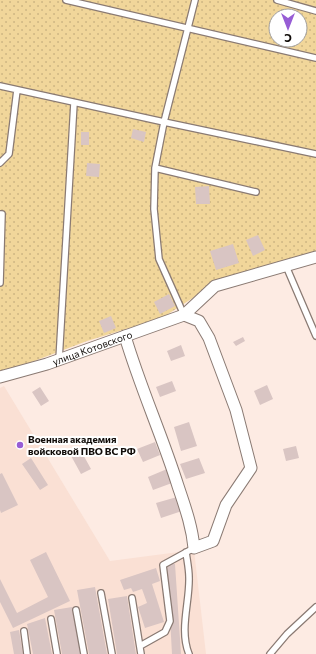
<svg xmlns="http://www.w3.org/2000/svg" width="316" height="654" font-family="Commissioner,sans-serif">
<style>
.built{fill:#fae0d4}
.garden{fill:url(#garden-dots);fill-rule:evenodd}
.building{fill:#d9c5c3}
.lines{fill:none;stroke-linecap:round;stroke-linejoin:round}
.service-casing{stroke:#8a7a73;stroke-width:8}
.minor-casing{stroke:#8a7a73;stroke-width:13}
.service{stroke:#fff;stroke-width:5.5}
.minor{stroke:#fff;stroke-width:11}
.poi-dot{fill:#975dd5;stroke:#fff;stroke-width:1.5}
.labels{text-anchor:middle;stroke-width:4;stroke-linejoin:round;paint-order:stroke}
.street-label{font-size:10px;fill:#110c09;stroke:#fff}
.poi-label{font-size:10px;font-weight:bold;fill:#110c09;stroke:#fff;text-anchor:start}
</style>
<defs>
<pattern id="garden-dots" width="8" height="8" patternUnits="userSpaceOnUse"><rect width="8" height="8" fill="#f1d69a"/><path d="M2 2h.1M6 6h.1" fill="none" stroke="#ceb683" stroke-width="1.8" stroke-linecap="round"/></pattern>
</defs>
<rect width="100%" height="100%" fill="#fdebe3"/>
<path class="built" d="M4,386L110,561L194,550L206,654H0V388Z"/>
<path class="garden" d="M0,0H316V252L205,290L162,318L87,341L29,363L0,371ZM276,16H300V40H276Z"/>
<path class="building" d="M133,129L146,132L144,142L131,138Z
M81,132H89V145H81Z
M87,163L100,164L99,177L86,176Z
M209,186L210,204H196L195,187Z
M258,235L265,250L253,256L246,240Z
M233,244L239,263L216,270L210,251Z
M169,294L175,306L160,314L154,302Z
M111,316L116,328L104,333L99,321Z
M243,337L245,341L236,346L233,342Z
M181,345L185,356L171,361L167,351Z
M172,381L176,391L160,397L156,387Z
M267,385L273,399L260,405L254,391Z
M40,387L49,401L41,406L32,392Z
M189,422L197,446L181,451L174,427Z
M155,442L160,455L143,462L137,449Z
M296,446L299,458L286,461L283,449Z
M80,449L91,469L81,474L70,454Z
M31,458L48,485L40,490L22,464Z
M199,458L205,473L186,479L180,464Z
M167,469L172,483L153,490L148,477Z
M2,473L18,505L1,513L0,510V474Z
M177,497L182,511L161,518L156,503Z
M46,552L70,601L13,628L0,602V579L17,613L48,597L30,560Z
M167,564H175L181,654H172Z
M156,568L160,581L152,584L164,622L145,628L138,607L147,603L142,589L133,592L131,588L124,590L120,580Z
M95,587L107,654H89L77,590Z
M127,596L136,654H117L108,599Z
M72,607L81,654H62L54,610Z
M45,618L52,654H33L27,624Z
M19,630L23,654H14L10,632Z"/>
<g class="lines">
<g class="service-casing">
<path id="service" d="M66,0L316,58
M277,0L316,11
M0,86L164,122L316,154
M0,163L9,154L17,90
M155,168L256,192
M0,214H2L0,283
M286,266L316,336
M184,315L159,259L154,209L155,168L164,122L195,0
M59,360L74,103
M186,552C187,560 189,569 189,577C190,601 179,630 189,654
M101,593L112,654
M132,598L141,654
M76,610L84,654
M51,619L57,654
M24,631L27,654
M140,646L165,632L170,621L163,565L194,548
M270,654L287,634L316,607"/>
</g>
<g class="minor-casing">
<g id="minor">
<path d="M125,336C140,387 162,435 178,486C185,507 192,526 194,548L213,541L226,505L251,468L236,410L209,338L199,321L184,315"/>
<path id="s1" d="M0,377L47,364L184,315L215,286L316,257"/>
</g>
</g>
<use href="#service" class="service"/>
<use href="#minor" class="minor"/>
</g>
<circle class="poi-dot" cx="20" cy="445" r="4"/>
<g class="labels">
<g class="street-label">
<text dy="4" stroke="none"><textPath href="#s1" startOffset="97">улица Котовского</textPath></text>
</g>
<g class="poi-label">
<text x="28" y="443">Военная академия<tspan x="28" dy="12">войсковой ПВО ВС РФ</tspan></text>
</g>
</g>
<g transform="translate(288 28) rotate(180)"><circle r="19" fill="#ffffff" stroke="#a09e9d"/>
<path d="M0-3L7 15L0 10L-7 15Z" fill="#975dd5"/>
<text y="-6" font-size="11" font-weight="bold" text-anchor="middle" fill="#110c09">С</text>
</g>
</svg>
